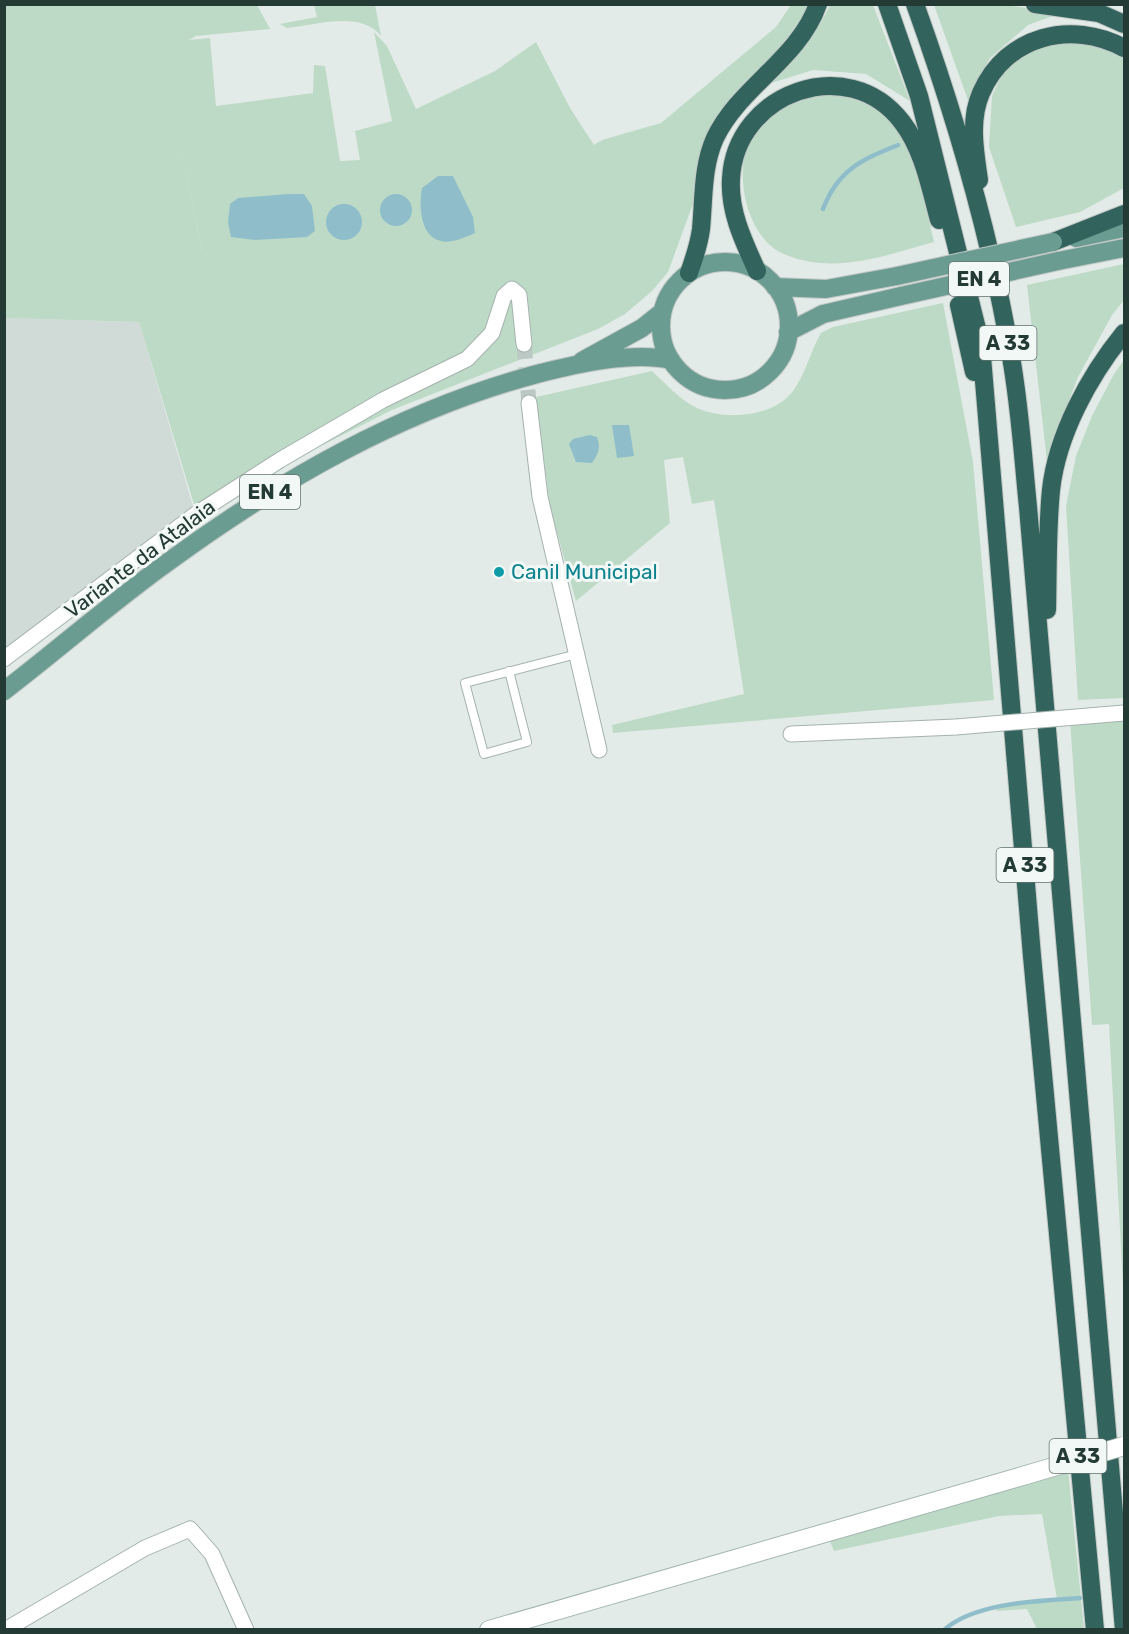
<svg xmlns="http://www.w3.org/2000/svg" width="1129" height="1634" font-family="Rubik,sans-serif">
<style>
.built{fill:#d0dad6}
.green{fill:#bddac6;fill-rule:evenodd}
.water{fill:#8fbeca}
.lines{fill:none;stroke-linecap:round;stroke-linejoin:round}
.stream{stroke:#8fbeca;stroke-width:4.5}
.minor-tunnel{stroke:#bcc8c3;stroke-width:15;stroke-dasharray:15 8;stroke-linecap:butt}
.service-casing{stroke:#a5b2ae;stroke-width:10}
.minor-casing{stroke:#a5b2ae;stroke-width:17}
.secondary-casing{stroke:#a2b5af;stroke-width:20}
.primary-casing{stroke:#c2c8c6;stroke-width:20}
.motorway-casing{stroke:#c2c8c6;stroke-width:20}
.service{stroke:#fff;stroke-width:8}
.minor{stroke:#fff;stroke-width:15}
.secondary{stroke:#fff;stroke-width:18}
.primary{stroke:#6b9c92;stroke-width:18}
.motorway{stroke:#32635c;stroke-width:18}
.minor-bridge-casing{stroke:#a5b2ae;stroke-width:17;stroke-linecap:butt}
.secondary-bridge-casing{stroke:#a2b5af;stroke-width:20;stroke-linecap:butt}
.primary-bridge-casing{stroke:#c2c8c6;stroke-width:20;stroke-linecap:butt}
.minor-bridge{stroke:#fff;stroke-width:15}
.secondary-bridge{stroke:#fff;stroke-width:18}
.primary-bridge{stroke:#6b9c92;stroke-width:18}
.culture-dot{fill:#0f9aa8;stroke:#f2f8f5;stroke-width:2}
.labels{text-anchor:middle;stroke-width:6;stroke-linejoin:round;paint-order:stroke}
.shield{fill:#f2f8f5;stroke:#62736f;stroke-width:1.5}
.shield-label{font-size:20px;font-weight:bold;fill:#243a35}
.street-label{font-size:21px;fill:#243a35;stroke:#f2f8f5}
.culture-label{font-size:21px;fill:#0d838f;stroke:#f2f8f5;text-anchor:start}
</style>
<rect width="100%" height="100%" fill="#e2ebe7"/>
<path class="built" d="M5,318L139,322L194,510L5,656Z"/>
<path class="green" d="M5,5H257L270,29L196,36L189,40L210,38L216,106L313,93L314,65L325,66L340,161L360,160L355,131L392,121L374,32L387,46L416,109L495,71L536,42L570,108L594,145L602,140L661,123L776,27L791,5H809L782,48L740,89L718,116L694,201L668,272L652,291L625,314L598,329L392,410L275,469L199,521L139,322L5,318ZM173,110L202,250V251Z
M314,5H375L381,36C361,10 316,25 287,28L280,24L317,17Z
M830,5H873L910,101L866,74L813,70L768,84C793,62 816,36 830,5Z
M934,5H1006L1061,13L1028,25L990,58L968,100Z
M1082,40L1124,54V188L1080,212L1016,227L989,147L992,96L1006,67L1041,45Z
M820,93L862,98L892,120L913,151L934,242C886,255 836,275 786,255C744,239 731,166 754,130C768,106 796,101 820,93Z
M1124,264V300L1112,315L1078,377L1062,418L1048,470L1027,285Z
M943,303L973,462L994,700L613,733L612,725L744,694L714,500L692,504L683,457L664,460L670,523L576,601L550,507L536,397L652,371C666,384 678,398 695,407C723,421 773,418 793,391C806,373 810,352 821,333L833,327Z
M1124,360V698L1078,700L1066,506L1076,456L1092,416L1114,374Z
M1124,719V1304L1109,1024L1092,1025L1070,721Z
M1068,1470L1084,1629H1037L1027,1609L996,1611L999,1607L1057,1599L1042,1514L999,1516L834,1551L830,1541Z"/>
<path class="water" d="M438,176H453L473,217L475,233C468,236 460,240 452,241C421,247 418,209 422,188Z
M289,194H304L312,206L315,231L307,237L255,240L231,237L228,222L230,204L238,198Z
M380 210a16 16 0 1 1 32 0a16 16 0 1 1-32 0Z
M326 222a18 18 0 1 1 36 0a18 18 0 1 1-36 0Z
M612,425H629L634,456L617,458Z
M590,435L597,437C601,448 598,454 592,463L576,462L569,444L573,439Z"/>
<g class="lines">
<path class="stream" d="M823,209C838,170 861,160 898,145
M944,1630C975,1602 1040,1601 1080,1598"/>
<path class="minor-tunnel" d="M524,344L529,403"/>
<g class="service-casing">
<path id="service" d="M509,671L527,742L484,754L465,683L577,654"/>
</g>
<g class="minor-casing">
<path id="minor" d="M529,403L540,497L599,750
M4,659L196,514L280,460L383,400L467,359L492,333L504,296L512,289L519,295L524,344
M1100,715L1124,713
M791,734L956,727
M5,1630L145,1548L190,1529L212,1554L246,1630"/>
</g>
<g class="secondary-casing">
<path id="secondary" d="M489,1630L1026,1475"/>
</g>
<g class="primary-casing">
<path id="primary" d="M1076,238L1124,228
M1058,261L1124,248
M661 326a64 64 0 1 1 128 0a64 64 0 1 1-128 0Z
M775,287L826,289L897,276
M788,332L823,314L901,296
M582,361L642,328L662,312
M4,691C59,649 112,602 168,562C280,480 402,410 537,374C576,364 632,351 671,360"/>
</g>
<g class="motorway-casing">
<path id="motorway" d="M887,4L919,96L981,345L1032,956L1095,1630
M915,4C956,118 991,238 1011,357C1020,407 1023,458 1028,507L1124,1630
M1035,4L1099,13L1124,24
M979,180C975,152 969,120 981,93C1006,35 1072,20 1124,48
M1053,242L1124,214
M757,271C744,242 729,212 731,179C735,93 848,51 902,122C923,149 930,187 939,220
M689,273C694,259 699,245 701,229C704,199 702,167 715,138C739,87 799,59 818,4
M959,305L974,372
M1047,610C1048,571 1047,530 1051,490C1057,435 1089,376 1124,333"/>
</g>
<use href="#service" class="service"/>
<use href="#minor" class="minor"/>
<use href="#secondary" class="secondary"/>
<use href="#primary" class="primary"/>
<use href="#motorway" class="motorway"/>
<g class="minor-bridge-casing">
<path id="minor-bridge" d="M956,727L1100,715"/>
</g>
<g class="secondary-bridge-casing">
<path id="secondary-bridge" d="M1026,1475L1124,1446"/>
</g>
<g class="primary-bridge-casing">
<path id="primary-bridge" d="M897,276L1053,242
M901,296L1058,261"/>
</g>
<use href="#minor-bridge" class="minor-bridge"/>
<use href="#secondary-bridge" class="secondary-bridge"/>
<use href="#primary-bridge" class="primary-bridge"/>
</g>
<circle class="culture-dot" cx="499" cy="572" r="6"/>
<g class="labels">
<g class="shield">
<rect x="949" y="262" width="60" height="34" rx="4.5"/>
<rect x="979.5" y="326" width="57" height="34" rx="4.5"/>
<rect x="240" y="475" width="60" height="34" rx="4.5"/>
<rect x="996.5" y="848" width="57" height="34" rx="4.5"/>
<rect x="1049.5" y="1439" width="57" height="34" rx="4.5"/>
</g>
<g class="shield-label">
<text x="979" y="286">EN 4</text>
<text x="1008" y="350">A 33</text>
<text x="270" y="499">EN 4</text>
<text x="1025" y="872">A 33</text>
<text x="1078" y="1463">A 33</text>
</g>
<g class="street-label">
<text transform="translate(140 559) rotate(-37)" y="7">Variante da Atalaia</text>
</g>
<g class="culture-label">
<text x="511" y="579">Canil Municipal</text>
</g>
</g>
<rect width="1129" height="1634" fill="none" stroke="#243a35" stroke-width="12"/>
</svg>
